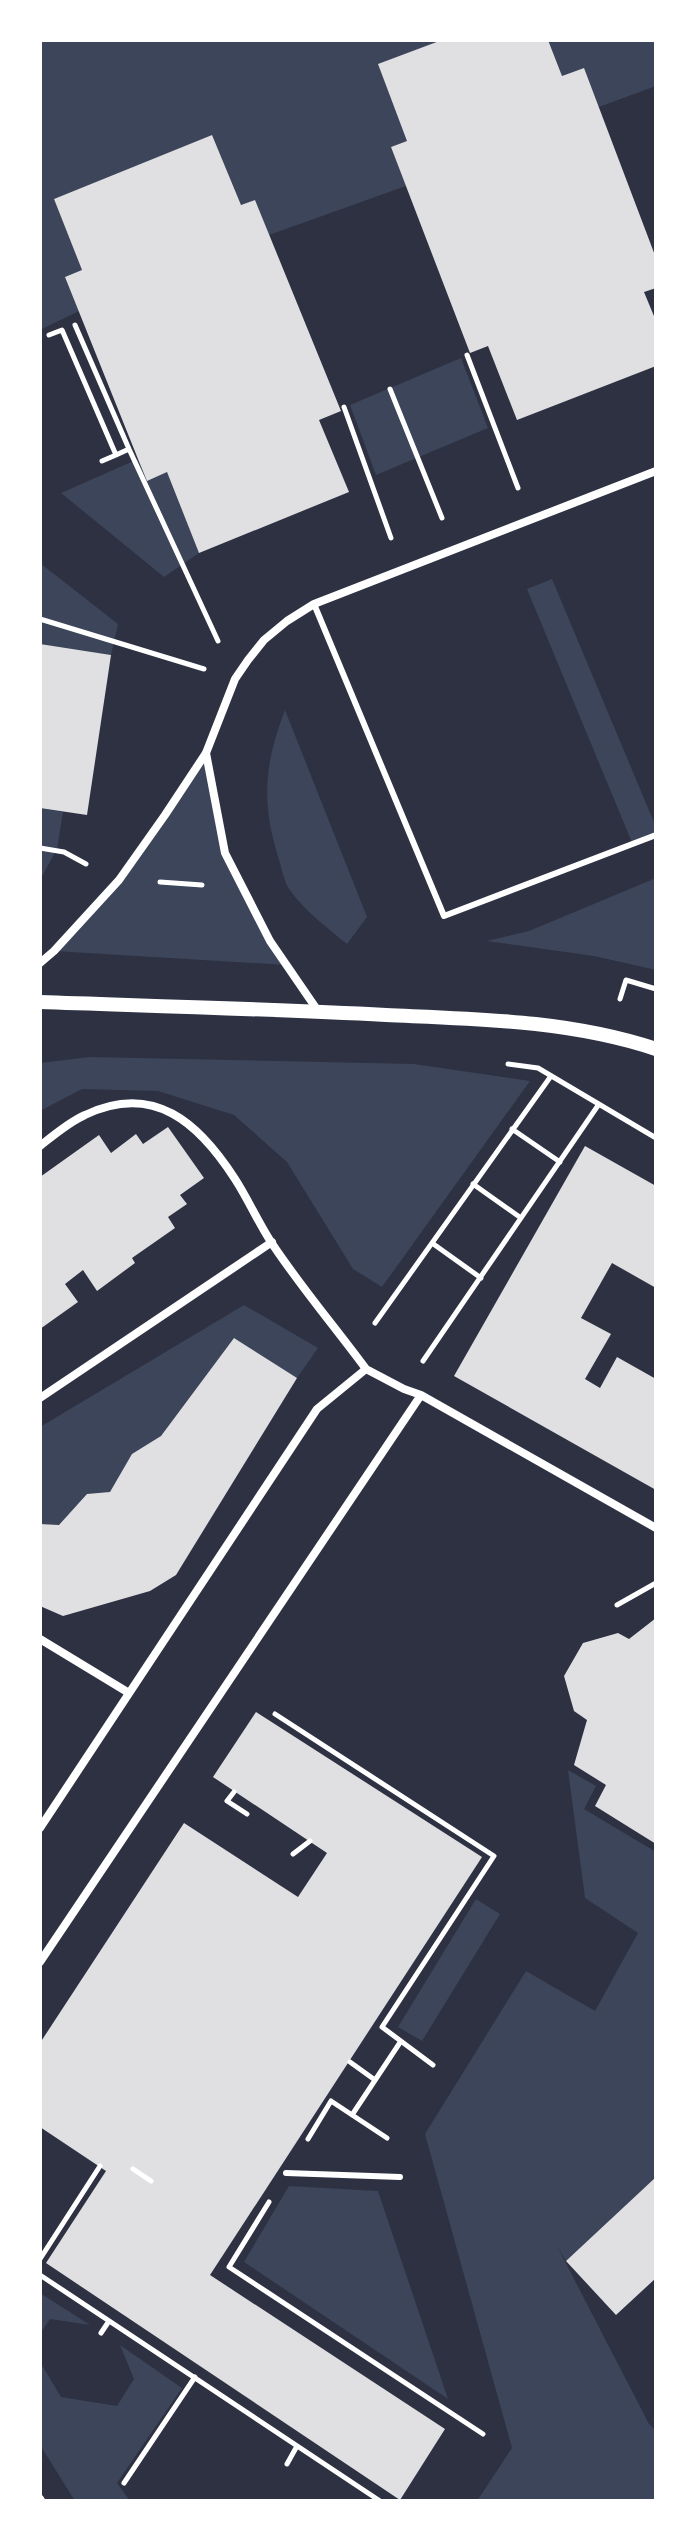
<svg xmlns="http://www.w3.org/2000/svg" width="696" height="2541" font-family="'Libre Baskerville',serif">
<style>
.green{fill:#3c4559}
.building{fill:#e0e0e3}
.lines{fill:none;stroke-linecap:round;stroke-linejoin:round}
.path{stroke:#fff;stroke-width:5}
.service{stroke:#fff;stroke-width:6}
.pedestrian{stroke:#fff;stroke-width:7}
.minor{stroke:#fff;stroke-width:8}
.tertiary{stroke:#fff;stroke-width:14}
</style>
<rect width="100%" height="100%" fill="#2d3142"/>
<path class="green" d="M40,40H442L407,141L391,147L406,186L269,235L255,200L241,205L212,135L54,199L82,270L79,311L40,330Z
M548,40H656V86L599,107L583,68L562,76Z
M461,358L488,428L376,475L350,405Z
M138,459L148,480L167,472L199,553L164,577L61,493Z
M40,563L118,624L111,655L40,644Z
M552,579L656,827V835L633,845L527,589Z
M285,710L367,917L347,944C327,928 304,910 289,889C284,881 282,869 279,860C261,803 264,765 285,710Z
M206,753L225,853L287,965L54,951L119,880Z
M40,808L63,812L57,849L40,880Z
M656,878V970L594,956L487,941L529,931Z
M90,1057L414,1064L530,1081L382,1287L353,1269L287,1162L234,1115L158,1091L82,1089L40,1111V1063Z
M244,1305L318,1348L297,1378L234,1338L161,1436L110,1492L59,1525L40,1524V1427Z
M568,1770L596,1786L584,1809L656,1852V2177L566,2261L557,2246L649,2424L656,2431V2501H477L512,2448L425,2134L526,1971L595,2011L638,1933L585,1898Z
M476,1899L500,1914L422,2041L398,2027Z
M289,2186L378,2191L448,2399L244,2262Z
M40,2293L90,2325L50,2319L40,2334Z
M120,2345L182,2388L117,2483L130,2501H75L40,2445V2362L61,2397L117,2406L134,2379Z"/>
<path class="building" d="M442,40H548L562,76L584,68L656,258V288L644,292L656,321V366L517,420L488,346L470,353L391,147L407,141L378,64Z
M212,135L241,205L255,200L341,411L319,420L349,492L199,553L167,472L147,481L138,459L65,277L82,270L54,199Z
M40,644L111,655L87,815L40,808Z
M168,1127L204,1178L180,1195L187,1204L168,1217L175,1228L132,1258L135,1263L97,1291L83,1270L65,1284L78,1302L40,1329V1177L99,1135L111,1153L136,1134L143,1144Z
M585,1146L656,1186V1288L612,1263L581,1318L611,1334L585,1379L600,1388L617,1357L656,1379V1490L454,1376Z
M234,1338L297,1378L176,1575L150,1591L63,1616L40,1606V1524L59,1525L87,1494L110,1492L132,1454L161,1436Z
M656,1618V1844L595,1806L606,1785L574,1765L587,1720L574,1711L564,1676L583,1643L618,1633L629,1639Z
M256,1712L482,1857L210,2275L445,2429L400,2500L46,2263L106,2171L40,2127V2043L184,1823L298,1897L327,1853L213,1777Z
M656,2177V2278L616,2315L566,2261Z"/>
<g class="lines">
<path class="path" d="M75,325L129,449L218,641
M49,335L62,330L116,455L129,449
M467,355L518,488
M390,389L442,518
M344,407L391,538
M102,461L116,455
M40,619L204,669
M40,848L64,852L86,864
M160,882L202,885
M620,999L626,980L656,989
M508,1064L538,1068L656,1138
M512,1129L560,1162
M473,1184L521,1218
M432,1243L481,1278
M375,1323L551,1076
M423,1361L599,1104
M617,1605L656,1583
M275,1714L494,1856L382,2027L433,2065
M234,1792L227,1801L247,1814
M293,1854L310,1841
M350,2062L375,2080
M352,2115L401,2041
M308,2139L331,2101L387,2138
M133,2169L151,2181
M269,2202L229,2267L483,2434
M40,2259L100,2166
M40,2275L380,2501
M101,2333L109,2321
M287,2464L297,2446
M124,2483L195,2377"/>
<path class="service" d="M314,604L444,916L656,835
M286,2173L400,2177"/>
<path class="pedestrian" d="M40,2498L42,2501"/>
<path class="minor" d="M206,753L225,853L270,941L318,1011
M40,963L54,951L119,880L165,815L206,753L235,679L248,660L264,640L287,621L314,604L656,471
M40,1146C54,1135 69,1122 85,1115C154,1082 199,1123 235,1179C248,1199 258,1222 271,1242C300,1286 335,1327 366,1369
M40,1398L272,1242
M40,1639L129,1693
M40,1828L317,1409L366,1369L404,1389L421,1395L656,1528
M40,1962L421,1395"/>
<path class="tertiary" d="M40,1002C155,1006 271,1009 386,1015C476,1019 569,1020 656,1049"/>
</g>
<rect width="696" height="2541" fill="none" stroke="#ffffff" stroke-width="84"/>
</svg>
